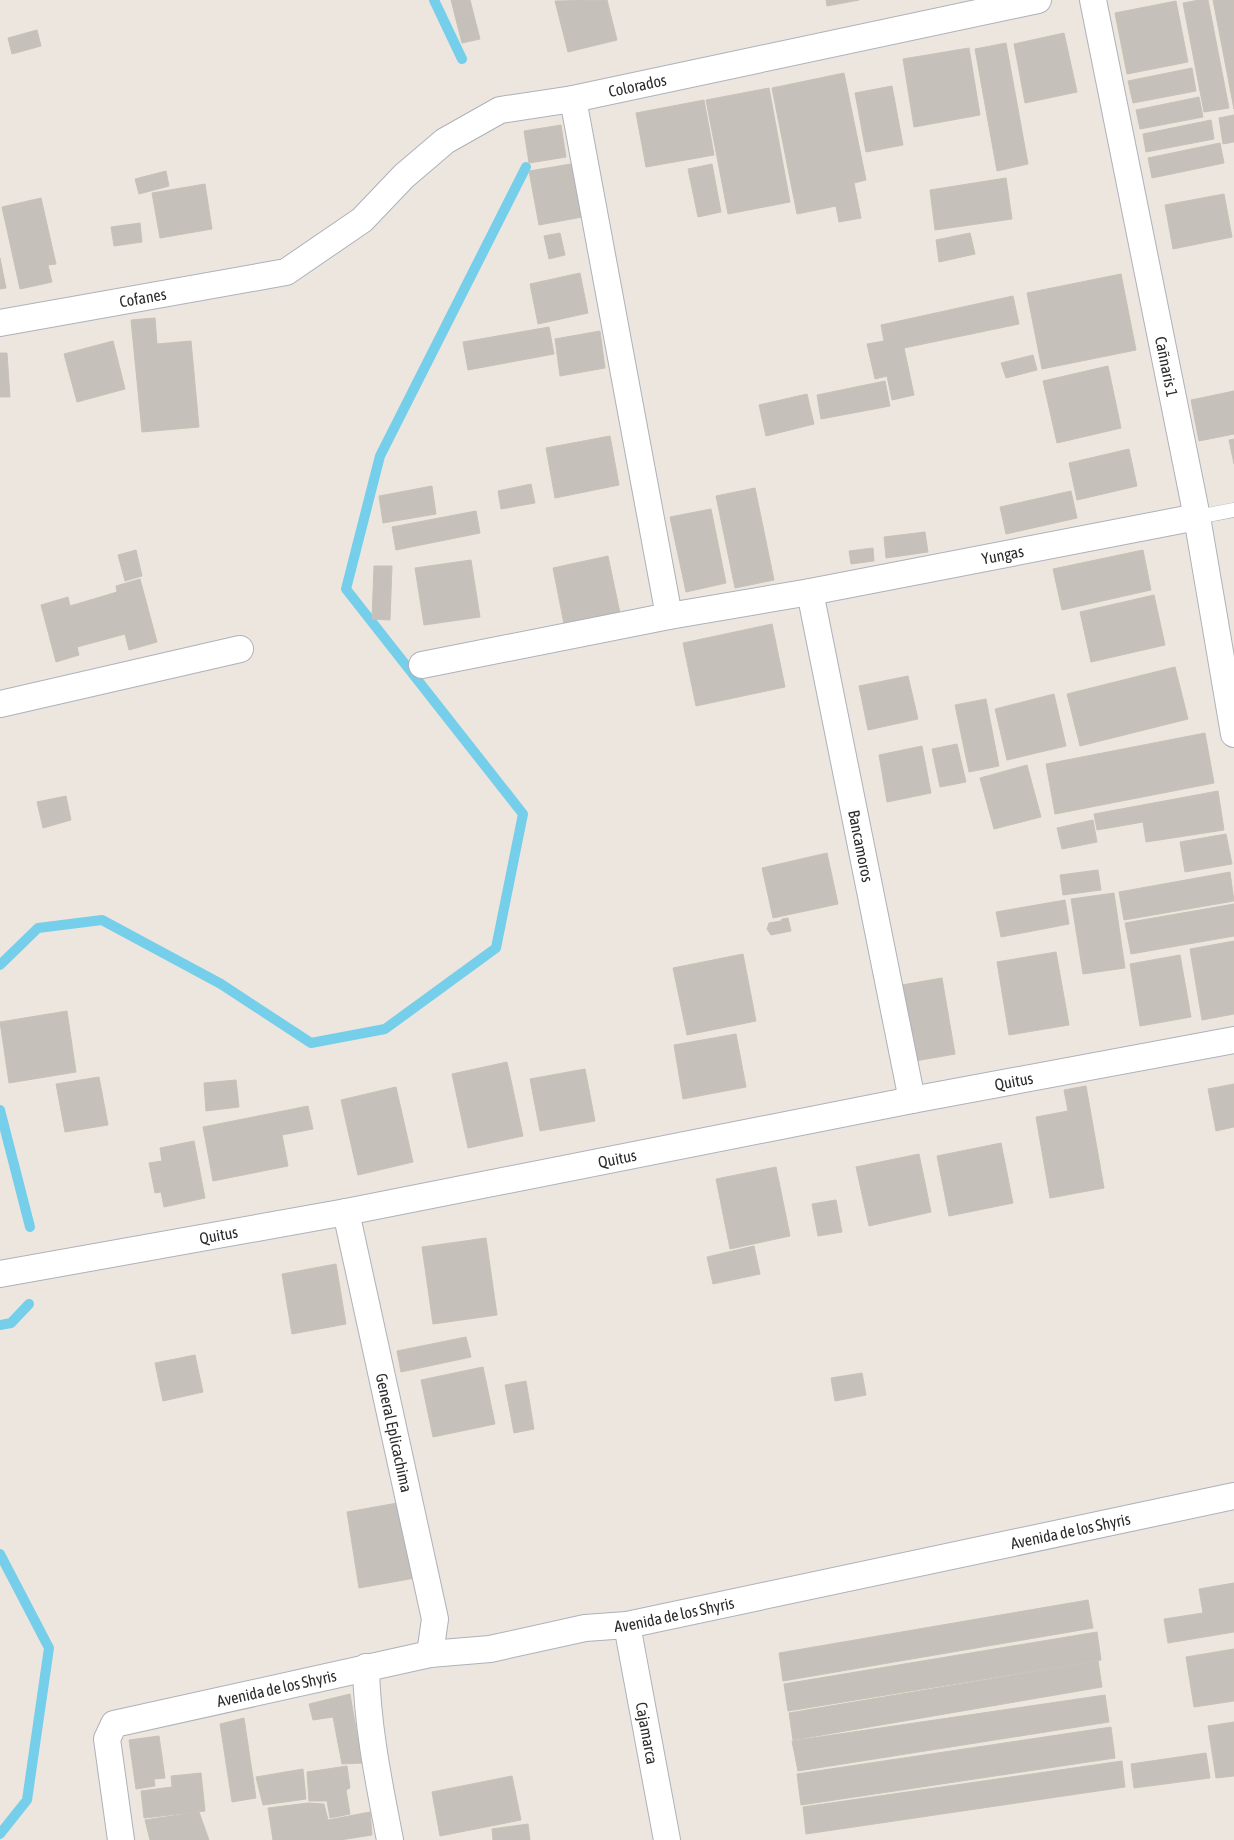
<svg xmlns="http://www.w3.org/2000/svg" width="1234" height="1840" font-family="'Asap Condensed',sans-serif">
<style>
.lines{fill:none;stroke-linecap:round;stroke-linejoin:round}
.stream{stroke:#75ceea;stroke-width:10}
.building{fill:#c5c0b9;stroke:#c8c1b7}
.service-casing{stroke:#aeb1bb;stroke-width:15}
.minor-casing{stroke:#aeb1bb;stroke-width:28}
.service{stroke:#fff;stroke-width:14}
.minor{stroke:#fff;stroke-width:26}
.labels{text-anchor:middle;stroke-width:5;stroke-linejoin:round;paint-order:stroke}
.street-label{font-size:16px;fill:#2b2b2b;stroke:#fff}
</style>
<rect width="100%" height="100%" fill="#ece6de"/>
<g class="lines">
<path class="stream" d="M434,0L462,59
M0,965L38,928L102,920L221,984L311,1043L385,1029L496,948L523,814L346,589L380,456L526,167
M0,1110L30,1227
M0,1325L11,1323L29,1304
M0,1554L49,1648L27,1800L0,1834"/>
</g>
<path class="building" d="M451,0H470L480,39L462,43Z
M607,0L617,40L568,52L555,1Z
M826,0H859L827,6Z
M1199,0H1208L1229,108L1204,112L1183,3Z
M1213,0H1234V109Z
M1176,1L1188,62L1127,74L1115,13Z
M37,30L41,46L12,54L8,38Z
M1064,33L1077,92L1025,103L1014,44Z
M1006,43L1028,164L997,171L975,49Z
M969,48L980,115L914,127L903,59Z
M1192,68L1196,91L1133,103L1128,81Z
M844,73L866,180L854,183L861,218L839,222L836,206L797,214L772,88Z
M892,86L903,145L866,152L855,93Z
M769,88L790,202L728,214L706,100Z
M1199,97L1203,117L1140,129L1136,110Z
M704,100L714,155L646,167L636,113Z
M1234,115V142L1223,144L1219,118Z
M1211,120L1214,139L1146,152L1143,134Z
M561,125L566,157L529,163L524,131Z
M1220,143L1224,163L1152,178L1148,158Z
M571,164L582,217L539,225L529,171Z
M712,164L721,212L698,217L688,169Z
M166,171L169,186L139,194L135,179Z
M1006,178L1012,219L935,230L930,190Z
M205,184L212,229L160,238L152,193Z
M1224,194L1232,237L1173,249L1165,205Z
M41,198L56,264L48,265L52,282L20,289L2,207Z
M140,223L142,242L114,246L111,227Z
M560,233L565,255L549,259L544,236Z
M970,233L975,254L939,262L936,240Z
M0,258L6,288L0,289Z
M580,273L588,313L538,324L530,284Z
M1121,274L1136,350L1042,369L1027,293Z
M1013,296L1019,324L904,348L914,395L892,400L887,376L875,379L867,344L884,341L881,325Z
M155,318L157,344L191,341L199,427L142,432L131,320Z
M549,327L554,354L468,370L463,342Z
M600,331L605,368L560,376L555,339Z
M113,341L125,389L77,402L64,354Z
M0,353H7L10,397H0Z
M1033,355L1037,370L1006,378L1001,363Z
M1108,366L1121,428L1057,443L1043,381Z
M885,381L890,406L821,419L817,395Z
M1234,391V434L1199,441L1191,400Z
M807,394L814,424L766,436L759,405Z
M610,436L619,485L555,498L546,448Z
M1234,439V464L1229,440Z
M1129,449L1137,486L1077,500L1069,463Z
M531,484L535,503L501,509L498,491Z
M432,486L436,514L383,523L379,496Z
M755,488L774,580L735,588L716,496Z
M1071,491L1077,518L1006,534L1000,507Z
M711,509L726,583L686,592L670,517Z
M476,511L480,533L396,550L392,527Z
M925,532L928,552L886,558L884,537Z
M873,548L874,561L851,564L849,551Z
M136,550L142,576L125,581L118,555Z
M1143,550L1151,590L1062,610L1053,569Z
M608,556L620,613L564,624L553,568Z
M471,560L480,617L424,625L415,568Z
M374,566H392L390,620L372,619Z
M140,579L157,642L129,650L125,634L77,647L79,655L56,662L41,605L68,597L70,606L117,592L116,586Z
M1154,595L1165,645L1091,662L1080,612Z
M772,624L785,687L696,706L683,643Z
M1175,667L1188,719L1080,746L1067,694Z
M908,676L918,719L868,730L859,686Z
M1054,694L1066,746L1007,760L995,709Z
M986,699L999,766L969,772L955,705Z
M1205,733L1214,783L1055,814L1046,764Z
M957,744L966,782L940,787L932,749Z
M922,746L931,793L887,802L879,755Z
M1027,765L1041,817L994,829L980,778Z
M1218,791L1224,830L1146,842L1143,822L1097,830L1094,814Z
M66,796L71,820L43,828L37,802Z
M1093,820L1097,842L1062,849L1057,828Z
M1226,834L1232,864L1185,872L1180,842Z
M827,853L838,904L773,918L762,868Z
M1098,870L1101,890L1063,895L1060,875Z
M1230,872L1234,901L1124,920L1119,892Z
M1114,893L1125,968L1083,974L1071,899Z
M1065,900L1069,924L1001,937L996,912Z
M1234,904V936L1131,954L1125,923Z
M788,918L791,931L771,935L767,929L769,923L781,921L782,919Z
M1234,941V1014L1202,1020L1190,949Z
M1056,952L1069,1025L1009,1035L997,962Z
M743,954L756,1021L687,1035L673,968Z
M1180,955L1191,1017L1140,1026L1130,964Z
M942,978L955,1054L915,1061L902,985Z
M67,1011L76,1072L9,1083L0,1022Z
M736,1034L746,1087L683,1099L674,1045Z
M507,1062L523,1136L468,1148L452,1074Z
M585,1069L595,1121L540,1131L530,1079Z
M99,1077L108,1125L65,1132L56,1084Z
M236,1080L239,1107L206,1111L204,1083Z
M1234,1084V1127L1216,1131L1208,1089Z
M1086,1086L1104,1188L1050,1198L1036,1117L1068,1111L1064,1090Z
M396,1087L413,1162L358,1175L341,1100Z
M308,1106L313,1129L282,1135L288,1166L213,1181L203,1127Z
M194,1141L205,1198L164,1207L161,1192L155,1193L149,1163L162,1161L160,1148Z
M1001,1143L1013,1203L949,1216L937,1156Z
M919,1154L931,1212L869,1226L856,1167Z
M776,1167L790,1236L730,1249L716,1179Z
M836,1200L842,1232L818,1236L812,1204Z
M486,1238L497,1315L433,1324L422,1247Z
M754,1246L760,1274L713,1284L707,1257Z
M336,1264L346,1324L292,1334L282,1274Z
M466,1337L471,1357L401,1372L397,1351Z
M195,1355L203,1392L163,1401L155,1363Z
M483,1367L495,1424L433,1437L421,1380Z
M862,1373L866,1395L835,1401L831,1378Z
M526,1381L534,1429L514,1433L505,1385Z
M403,1502L415,1578L359,1588L347,1512Z
M1234,1583V1632L1168,1643L1164,1619L1203,1613L1199,1589Z
M1088,1600L1093,1628L783,1681L779,1653Z
M1097,1632L1101,1660L788,1711L784,1684Z
M1234,1649V1701L1194,1707L1186,1657Z
M1098,1661L1102,1687L793,1740L789,1713Z
M350,1694L362,1763L342,1764L333,1717L313,1720L309,1704Z
M1105,1695L1109,1722L798,1771L792,1741Z
M244,1718L256,1798L232,1802L220,1724Z
M1234,1722V1776L1216,1778L1208,1726Z
M1111,1727L1115,1758L801,1805L797,1774Z
M159,1736L165,1778L154,1779L155,1786L136,1789L129,1740Z
M1206,1753L1210,1778L1134,1788L1131,1764Z
M1122,1761L1125,1787L806,1834L803,1807Z
M347,1766L350,1788L346,1790L350,1814L330,1818L327,1801H309L307,1772Z
M303,1769L306,1799L263,1805L256,1777Z
M201,1773L205,1811L144,1818L141,1791L172,1787L171,1776Z
M512,1776L521,1820L440,1836L432,1792Z
M308,1803L324,1804L328,1820L370,1812L372,1835L340,1840H273L268,1808Z
M199,1812L209,1840H150L145,1820Z
M528,1824L530,1840H493L492,1829Z"/>
<g class="lines">
<g class="service-casing">
<path id="service" d="M1197,517L1234,510"/>
</g>
<g class="minor-casing">
<g id="minor">
<path id="s1" d="M1093,0L1197,517L1234,734"/>
<path d="M573,99L669,616"/>
<path id="s2" d="M0,323L286,272L362,220L404,176L445,141L500,110L573,99L1038,0"/>
<path id="s3" d="M810,592L912,1100"/>
<path id="s4" d="M422,665L669,616L810,592L1197,517"/>
<path d="M0,704L240,649"/>
<path id="s5" d="M346,1212L435,1619L430,1654"/>
<path id="s6" d="M0,1274L346,1212L912,1100L1234,1040"/>
<path id="s7" d="M627,1625L667,1840"/>
<path d="M366,1667C367,1726 379,1783 390,1840"/>
<path id="s8" d="M121,1840L107,1739L114,1724L430,1654L490,1649L585,1628L627,1625L1234,1496"/>
</g>
</g>
<use href="#service" class="service"/>
<use href="#minor" class="minor"/>
</g>
<g class="labels">
<g class="street-label">
<text dy="6" stroke="none"><textPath href="#s2" startOffset="700">Colorados</textPath></text>
<text dy="6" stroke="none"><textPath href="#s2" startOffset="145">Cofanes</textPath></text>
<text dy="6" stroke="none"><textPath href="#s1" startOffset="374">Cañnaris 1</textPath></text>
<text dy="6" stroke="none"><textPath href="#s4" startOffset="591">Yungas</textPath></text>
<text dy="6" stroke="none"><textPath href="#s3" startOffset="259">Bancamoros</textPath></text>
<text dy="6" stroke="none"><textPath href="#s6" startOffset="1032">Quitus</textPath></text>
<text dy="6" stroke="none"><textPath href="#s6" startOffset="628">Quitus</textPath></text>
<text dy="6" stroke="none"><textPath href="#s6" startOffset="222">Quitus</textPath></text>
<text dy="6" stroke="none"><textPath href="#s5" startOffset="226">General Eplicachima</textPath></text>
<text dy="6" stroke="none"><textPath href="#s8" startOffset="1095">Avenida de los Shyris</textPath></text>
<text dy="6" stroke="none"><textPath href="#s8" startOffset="690">Avenida de los Shyris</textPath></text>
<text dy="6" stroke="none"><textPath href="#s8" startOffset="285">Avenida de los Shyris</textPath></text>
<text dy="6" stroke="none"><textPath href="#s7" startOffset="110">Cajamarca</textPath></text>
</g>
</g>
</svg>
